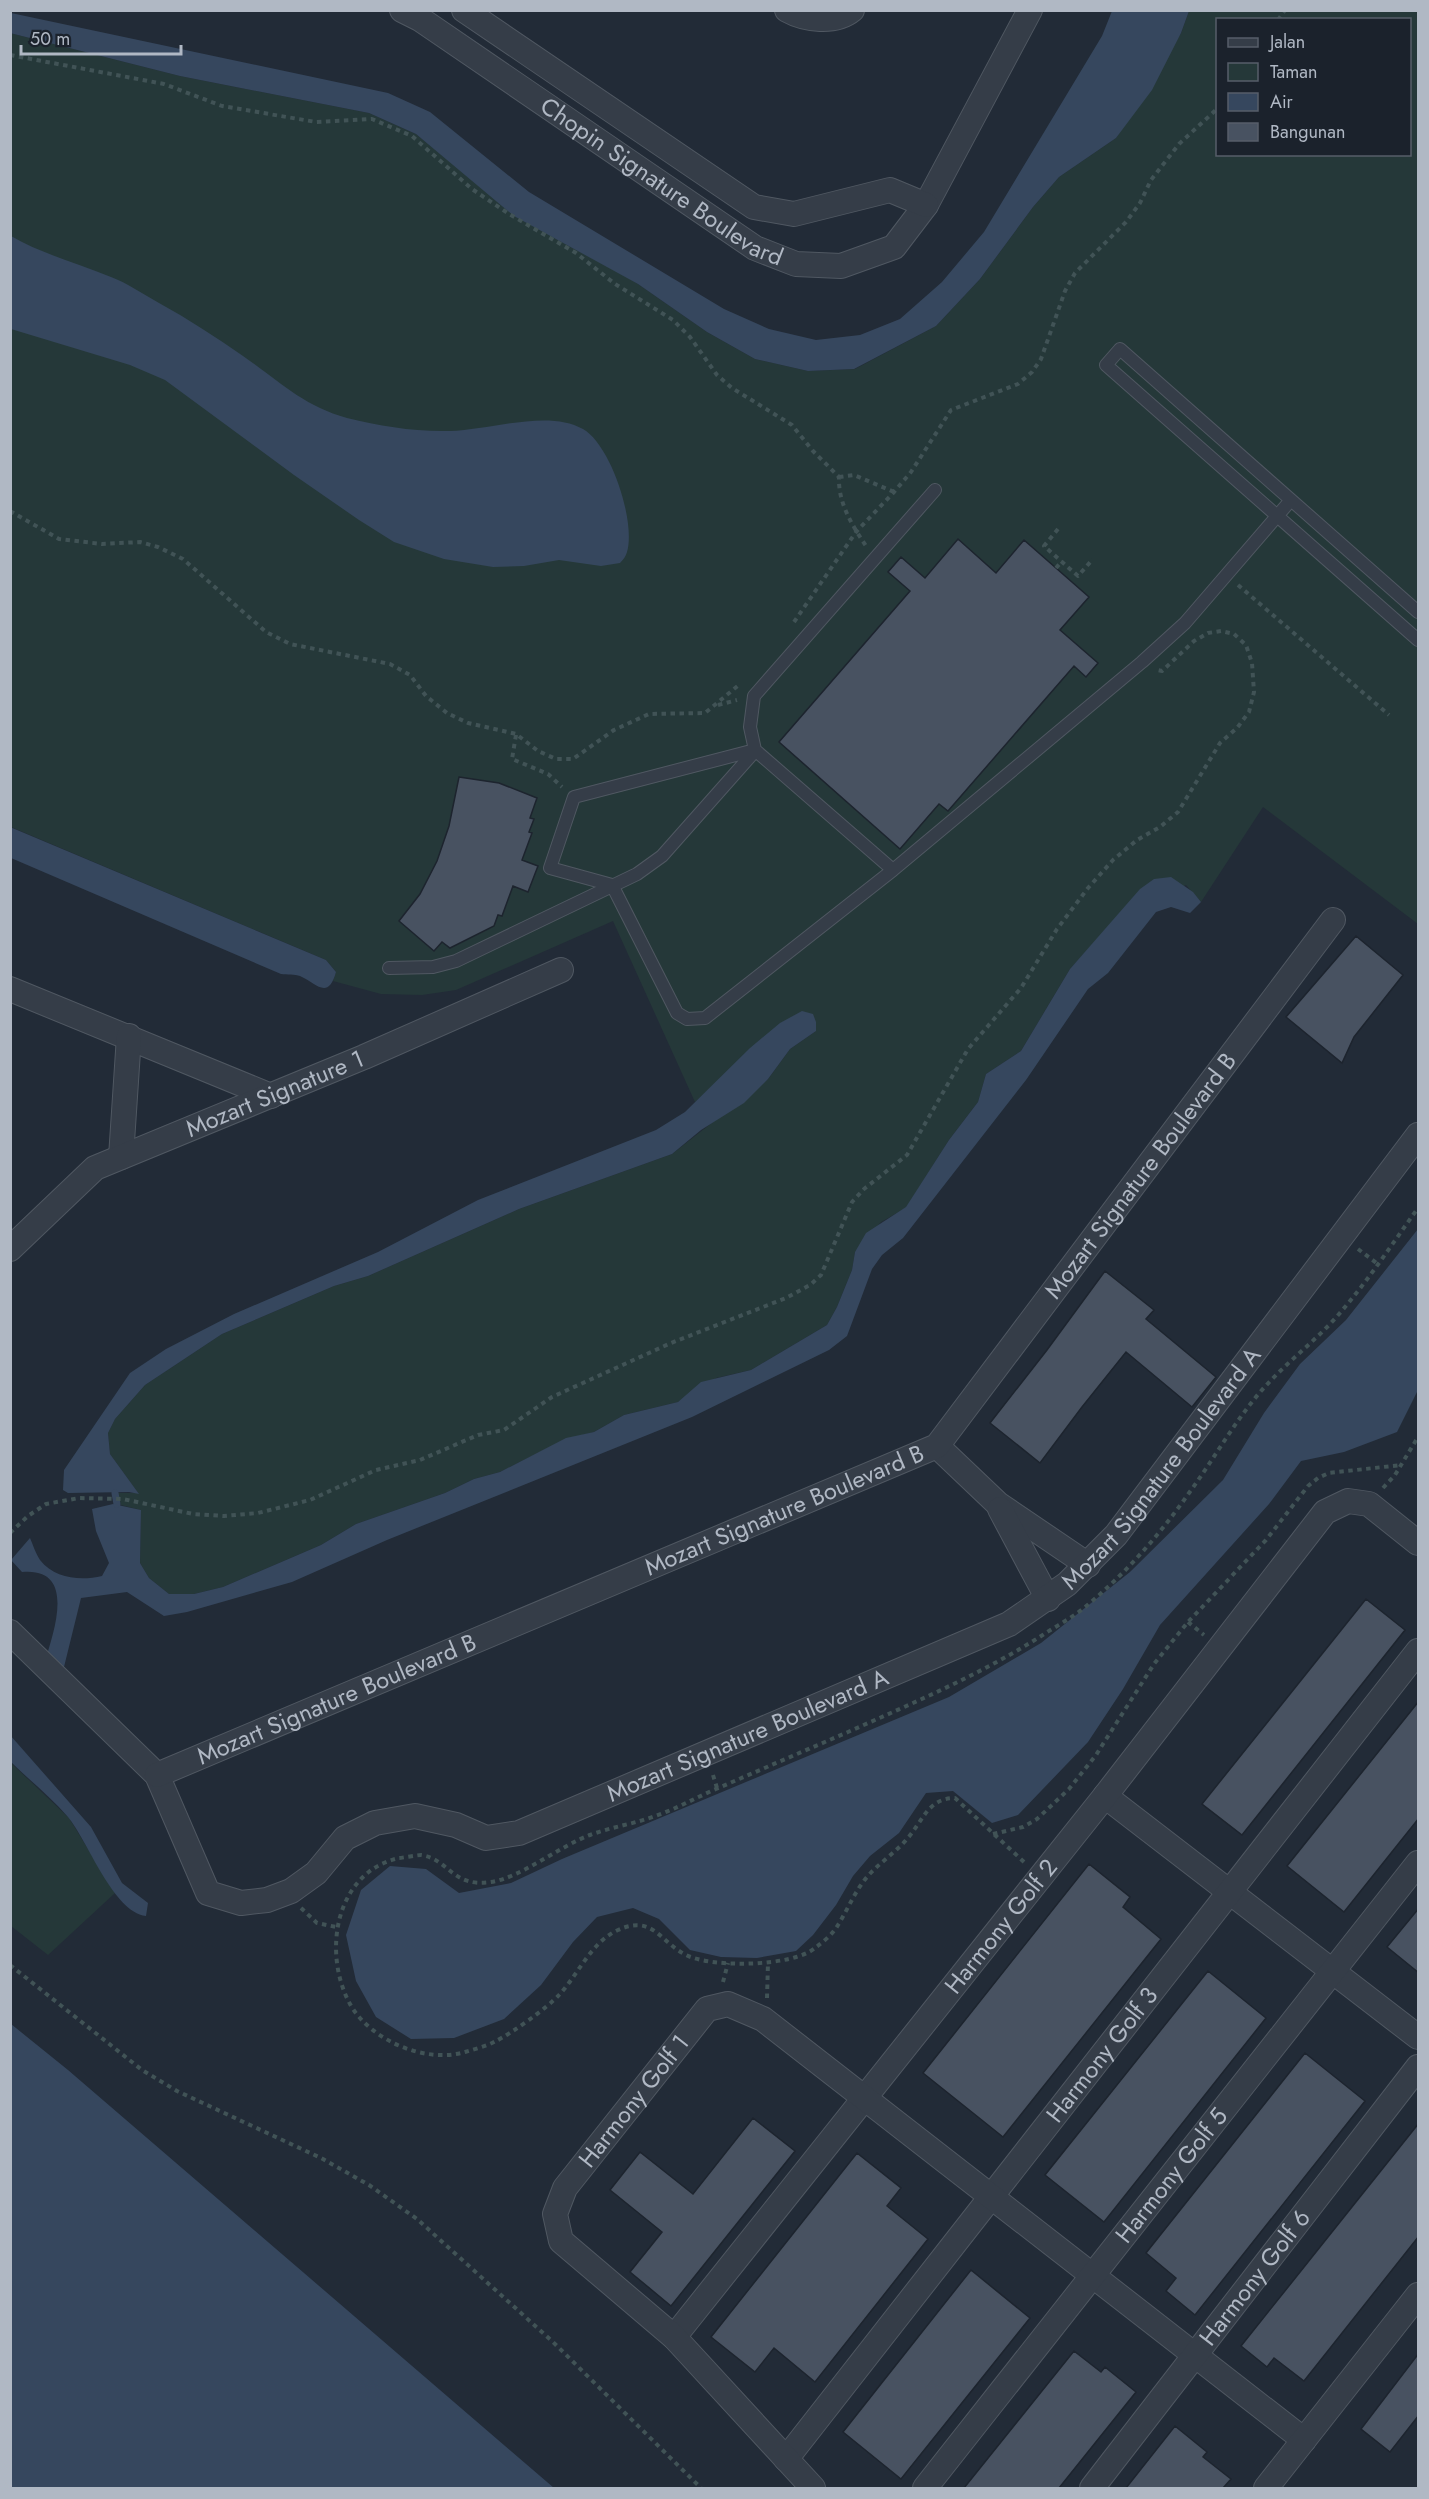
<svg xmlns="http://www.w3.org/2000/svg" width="1429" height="2499" font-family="Jost,sans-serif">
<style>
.green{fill:#253839;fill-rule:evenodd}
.water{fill:#36475e}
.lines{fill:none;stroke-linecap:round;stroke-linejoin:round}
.stream{stroke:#36475e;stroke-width:7}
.building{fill:#485261;stroke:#1d242e;stroke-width:1.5}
.service-casing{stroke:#505862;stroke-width:14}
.minor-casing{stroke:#505862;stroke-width:26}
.path{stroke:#415356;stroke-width:4;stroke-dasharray:4.5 4.5;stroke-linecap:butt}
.service{stroke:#353d48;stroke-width:12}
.minor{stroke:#353d48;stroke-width:24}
.labels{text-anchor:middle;stroke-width:5;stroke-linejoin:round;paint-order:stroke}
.street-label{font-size:24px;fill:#b0b8c4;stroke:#1b222c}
</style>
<rect width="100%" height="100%" fill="#222b37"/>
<path class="green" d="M1189,11H1418V924L1263,807L1201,902L1186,885L1102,934L1070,969L1021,1051L986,1074L978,1102L949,1140L906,1208L881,1222L855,1252L852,1270L837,1307L827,1325L751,1370L716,1378L678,1402L624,1415L594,1432L566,1439L500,1472L474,1479L445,1493L356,1524L321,1545L223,1587L194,1594H169L149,1578L140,1563L141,1510L121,1505L118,1493H138L110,1454L108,1433L115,1419L145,1385L222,1334L334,1286L368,1276L519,1209L672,1154L768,1079L790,1049L816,1031L717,1082L695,1102L613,921L456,990L422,995L381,994L333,981L336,972L326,960L11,827L10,33L180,76L369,113L416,134L453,164L638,284L707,332L755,359L808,371L855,369L936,326L980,279L1033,207L1059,177L1116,138L1181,33ZM1218,20H1410V154H1218Z
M10,1762L69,1818L115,1893L48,1955L11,1926Z"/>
<path class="water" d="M1112,11H1189L1181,33L1152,90L1116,138L1059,177L1033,207L980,279L936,326L854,369L808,371L755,359L707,332L638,284L514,216L416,134L369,113L180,76L10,33L11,13L388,93L430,112L529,192L724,309L769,329L816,340L860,335L900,319L942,282L984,232L1102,36Z
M11,236C42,254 77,263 111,277C127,283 143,294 159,303C188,319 216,337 243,356C279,381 303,406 347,418C381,426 414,432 450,431C491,430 548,409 583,429C611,445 636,522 627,552C626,556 623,560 620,563L601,566L559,560L524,566L493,567L444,559L394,542L359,520L294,475L165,380L130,365L11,329Z
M10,827L326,960L336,972C328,1001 316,983 300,976C295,974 287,975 281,974L11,858Z
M1171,877L1193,892L1201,902L1190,913L1171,907L1156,912L1108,973L1088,989L1026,1080L903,1238L882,1255L872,1269L847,1336L829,1350L692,1417L387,1540L292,1582L187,1612L164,1616L127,1592L81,1598L63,1671L45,1661C54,1631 77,1567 22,1572L11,1560L30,1538C33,1545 36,1554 40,1560C55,1579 81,1581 102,1576L109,1563L96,1531L92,1509L113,1504L141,1510L140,1563L149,1578L169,1594H194L223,1587L321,1545L356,1524L445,1493L474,1479L500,1472L566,1438L594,1432L624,1415L678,1402L701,1382L751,1370L827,1325L837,1307L852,1270L855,1252L866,1233L906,1207L949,1140L978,1102L986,1074L1021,1051L1070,969L1140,889L1154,879Z
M802,1011L813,1014L816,1022V1031L790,1049L768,1079L744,1103L701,1130L672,1154L519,1209L368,1276L334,1286L222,1334L145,1385L115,1419L108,1433L110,1454L139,1494L129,1492L68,1493L63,1490L64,1470L130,1373L166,1349L234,1314L378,1252L478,1200L656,1130L685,1112L750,1048L780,1023Z
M1418,1229V1390L1397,1432L1344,1452L1301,1461L1269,1504L1160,1625L1123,1689L1088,1742L1018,1815L992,1823L953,1791L926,1793L899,1833L870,1856L853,1876L836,1905L813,1935L796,1951L757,1958L721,1957L690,1950L659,1919L633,1908L597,1917L573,1942L541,1985L504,2019L454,2038L411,2039L376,2017L356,1981L346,1935L361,1890L390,1866L426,1869L459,1893L511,1883L562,1859L949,1697L1041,1643L1130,1572L1223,1480L1264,1413L1300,1364L1346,1320Z
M10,1735L91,1827L122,1883L148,1903L146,1916C113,1912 88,1841 68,1817C51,1797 29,1780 11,1762Z
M11,2024L68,2070L554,2488H11Z"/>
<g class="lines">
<path class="stream" d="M115,1493L117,1504"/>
</g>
<path class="building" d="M958,539L996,573L1024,540L1089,597L1060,630L1098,663L1086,677L1074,666L948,811L939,804L900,849L779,742L910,591L888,572L901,557L925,578Z
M459,777L499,783L537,798L530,818L534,819L529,832L532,833L522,860L538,866L528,892L513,886L502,916L498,915L494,926L450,948L442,942L434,951L399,921L420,894L437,861L449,826Z
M1356,936L1403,975L1354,1037L1342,1063L1286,1017Z
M1105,1271L1154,1310L1146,1319L1216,1377L1192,1407L1126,1352L1082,1407L1040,1463L990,1423L1047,1350Z
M1366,1599L1405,1630L1242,1835L1202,1804Z
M1419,1701V1818L1344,1912L1287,1866Z
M1089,1864L1130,1897L1123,1907L1161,1939L1003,2137L923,2073Z
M1419,1908V1973L1387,1947Z
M1208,1971L1266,2018L1104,2222L1045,2175Z
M1305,2053L1365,2101L1195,2315L1166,2291L1176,2278L1146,2253Z
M753,2118L795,2151L671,2306L630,2272L662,2232L610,2190L640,2152L693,2194Z
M1419,2123V2236L1304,2381L1274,2358L1267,2367L1241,2346Z
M857,2153L901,2188L887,2206L928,2239L815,2382L774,2348L755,2372L711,2337Z
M971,2270L1030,2318L901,2479L843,2432Z
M1074,2351L1101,2372L1105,2367L1136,2392L1059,2488H964Z
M1419,2353V2415L1390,2452L1361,2429Z
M1175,2426L1207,2452L1203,2457L1231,2479L1223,2488H1126Z"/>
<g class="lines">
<g class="service-casing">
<path id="service" d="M1418,612L1120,349L1106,365L1418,640
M755,750L574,797L550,868L612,885L677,1013L687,1019L705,1018L893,870L1142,662L1185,623L1291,500
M893,870L755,750L750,727L754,696L935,490
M389,968L433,967L456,961L637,874L662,856L755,751"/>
</g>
<g class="minor-casing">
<g id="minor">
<path id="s1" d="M402,10L420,19L755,248L796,264L841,266L894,247L926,205L1030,10"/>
<path d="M464,10L754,207L794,214L890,190L926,205"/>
<path d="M787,10C805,20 835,24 852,10"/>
<path d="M10,989L271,1096"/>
<path d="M121,1157L129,1036"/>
<path id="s2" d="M10,1249L95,1168L364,1057L561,970"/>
<path d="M937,1446L998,1504L1088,1565"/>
<path d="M1000,1509L1048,1599"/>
<path id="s3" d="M10,1632L157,1775L208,1893L241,1903L267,1900L291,1891L316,1873L345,1838L375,1823L415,1816L456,1825L486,1838L519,1833L1009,1624L1067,1584L1116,1535L1418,1135"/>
<path id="s4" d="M157,1775L937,1446L1333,920"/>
<path d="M1105,1796L1418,2037"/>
<path id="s5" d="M674,2337L1105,1796L1325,1512L1348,1501L1369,1504L1418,1543"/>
<path id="s6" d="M786,2459L1418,1651"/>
<path id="s7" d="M813,2488L674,2337L561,2241L555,2214L565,2188L707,2009L728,2004L763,2019L1304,2440"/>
<path id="s8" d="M925,2488L1418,1863"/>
<path id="s9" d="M1092,2488L1418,2067"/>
<path d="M1266,2488L1418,2295"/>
</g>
</g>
<path class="path" d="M1278,20L1285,10
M10,55L164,84L222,106L316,122L372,119L412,136L472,189L509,214L576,253L615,284L673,320L690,337L717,375L732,388L792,425L813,451L839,477C838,503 852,525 866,546
M839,477L854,475L894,492
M10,511L59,539L102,544L140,542L158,547L183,559L266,632L290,644L390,664L410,675L426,696L447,713L468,723L516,734L538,751L556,759H573L614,730L649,714L705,713L740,684
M1058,529L1044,546L1078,576L1093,559
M1056,568L1062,561
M1238,585L1389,715
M794,622L856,532L894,492L911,472L951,410L1018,384L1032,372L1041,359L1065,291L1075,273L1126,222L1140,203L1151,180L1179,144L1218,108
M718,705L737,700
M516,735L512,759L548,774L562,787
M1358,1249L1379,1265
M1383,1488L1395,1475L1418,1437
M10,1533L28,1516L46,1504L79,1498L123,1499L193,1514L224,1516L258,1513L310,1500L376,1470L420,1460L478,1435L504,1430L552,1397L671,1343L786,1298L810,1285L821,1275L852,1202L864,1189L907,1155L968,1049L1021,988L1057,929L1088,888L1113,860L1137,840L1160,827L1178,812L1220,743L1237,728L1249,712L1254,692L1252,663L1246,645L1234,634L1221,631L1208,633L1194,641L1162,671L1157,670
M1188,1622L1204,1635
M713,1775L717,1788
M993,1834L1023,1827L1037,1819L1069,1789L1096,1755L1154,1664L1188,1622L1266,1540L1308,1486L1318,1478L1329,1473L1401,1465
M1024,1862L955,1798C928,1798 923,1821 907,1839C895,1853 879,1863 867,1877C855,1891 848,1909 838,1925C833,1934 823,1942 815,1948C792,1967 712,1968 686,1955C660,1942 653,1914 618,1930C591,1942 578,1975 559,1995C547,2008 512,2033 496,2041C487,2046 475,2049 465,2052C425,2064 370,2040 350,2004C322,1953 335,1872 399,1858C401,1858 418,1855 421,1855C449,1859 452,1888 491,1882C520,1878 560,1846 590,1835C611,1827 634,1824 655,1816C676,1809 695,1798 716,1789C760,1770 804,1751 848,1732C913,1703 977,1676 1038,1638C1053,1628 1070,1619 1084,1608C1124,1575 1159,1536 1189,1493C1211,1463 1229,1431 1252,1402C1275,1372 1305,1350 1331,1323C1364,1287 1390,1247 1418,1208
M301,1908L317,1923L336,1927
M10,1965L142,2070L177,2091L321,2158L369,2185L417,2219L553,2342L701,2488
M723,1982L728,1963
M767,1998L768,1962"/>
<use href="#service" class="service"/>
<use href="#minor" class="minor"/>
</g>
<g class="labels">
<g class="street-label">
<text dy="8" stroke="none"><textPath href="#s1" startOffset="312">Chopin Signature Boulevard</textPath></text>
<text dy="8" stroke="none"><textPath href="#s2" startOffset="312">Mozart Signature 1</textPath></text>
<text dy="8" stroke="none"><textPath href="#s4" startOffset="1185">Mozart Signature Boulevard B</textPath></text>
<text dy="8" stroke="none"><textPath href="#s3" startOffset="1431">Mozart Signature Boulevard A</textPath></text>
<text dy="8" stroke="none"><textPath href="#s4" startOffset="681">Mozart Signature Boulevard B</textPath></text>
<text dy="8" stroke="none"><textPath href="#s4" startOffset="195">Mozart Signature Boulevard B</textPath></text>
<text dy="8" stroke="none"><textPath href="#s3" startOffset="927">Mozart Signature Boulevard A</textPath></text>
<text dy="8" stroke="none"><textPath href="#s5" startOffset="525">Harmony Golf 2</textPath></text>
<text dy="8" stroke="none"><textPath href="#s6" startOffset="513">Harmony Golf 3</textPath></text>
<text dy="8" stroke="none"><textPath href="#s7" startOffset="520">Harmony Golf 1</textPath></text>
<text dy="8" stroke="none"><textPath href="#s8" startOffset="398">Harmony Golf 5</textPath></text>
<text dy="8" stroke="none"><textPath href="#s9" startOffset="266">Harmony Golf 6</textPath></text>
</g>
</g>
<rect width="1429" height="2499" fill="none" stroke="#b0b8c4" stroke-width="24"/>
<rect x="1216" y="18" width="195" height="138" fill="#1b222c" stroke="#575e69" stroke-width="1.5"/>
<rect x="1228" y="38" width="30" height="9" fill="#353d48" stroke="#575e69" stroke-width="1.5"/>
<text x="1270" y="48" font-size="18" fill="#b0b8c4">Jalan</text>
<rect x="1228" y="63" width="30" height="18" fill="#253839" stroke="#575e69" stroke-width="1.5"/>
<text x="1270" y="78" font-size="18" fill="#b0b8c4">Taman</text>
<rect x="1228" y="93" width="30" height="18" fill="#36475e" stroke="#575e69" stroke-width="1.5"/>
<text x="1270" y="108" font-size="18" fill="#b0b8c4">Air</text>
<rect x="1228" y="123" width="30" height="18" fill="#485261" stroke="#575e69" stroke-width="1.5"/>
<text x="1270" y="138" font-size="18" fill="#b0b8c4">Bangunan</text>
<path d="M21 45v9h160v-9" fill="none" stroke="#b0b8c4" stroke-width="3"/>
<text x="30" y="45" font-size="18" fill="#b0b8c4" stroke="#1b222c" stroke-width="4.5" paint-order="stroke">50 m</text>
</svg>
